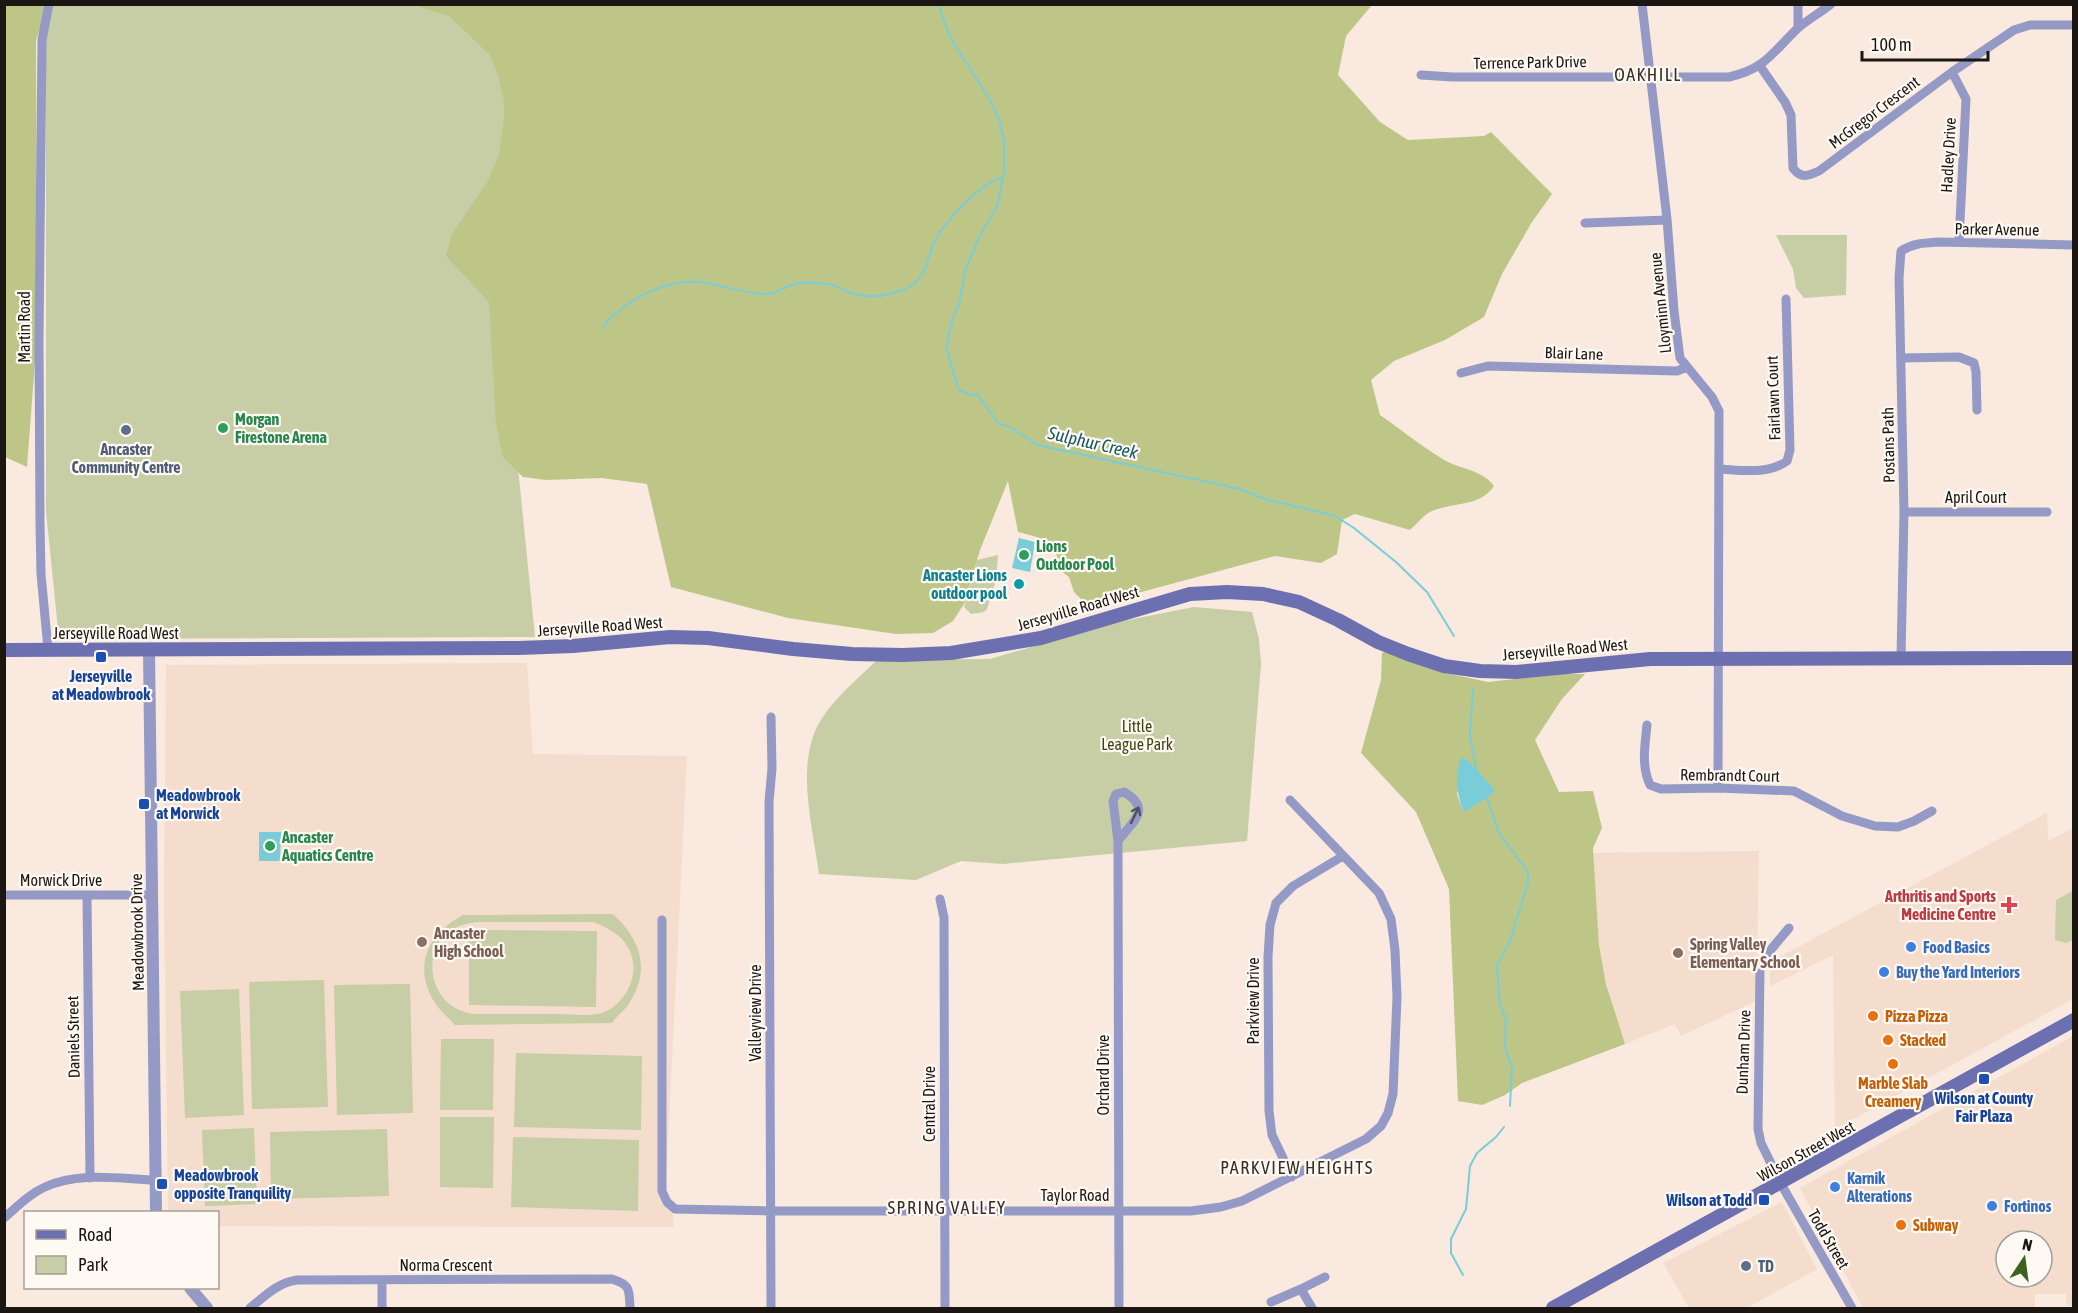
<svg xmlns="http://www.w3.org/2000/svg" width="2078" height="1313" font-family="'Asap Condensed',sans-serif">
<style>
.built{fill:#f4ddcd;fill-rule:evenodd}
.green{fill:#c7cda4;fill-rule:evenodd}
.forest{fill:#bdc687;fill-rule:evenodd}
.water{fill:#78cdd9}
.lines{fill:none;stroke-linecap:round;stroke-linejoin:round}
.stream{stroke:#78cdd9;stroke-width:2}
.minor{stroke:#9599c6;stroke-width:9}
.tertiary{stroke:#9599c6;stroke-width:12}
.secondary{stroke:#6d70b0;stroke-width:14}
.oneway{stroke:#525163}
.leisure-dot{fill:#2e9e5b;stroke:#fff9f4;stroke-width:2}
.service-dot{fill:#5c6f8a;stroke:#fff9f4;stroke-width:2}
.culture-dot{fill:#0f9aa8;stroke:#fff9f4;stroke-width:2}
.transit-dot{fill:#1a4fb4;stroke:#fff9f4;stroke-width:2}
.health-dot{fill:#e0444e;stroke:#fff9f4;stroke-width:2}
.education-dot{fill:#8d6e63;stroke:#fff9f4;stroke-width:2}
.shop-dot{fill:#3f7fe0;stroke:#fff9f4;stroke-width:2}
.food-dot{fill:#e8710a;stroke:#fff9f4;stroke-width:2}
.labels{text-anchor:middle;stroke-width:4.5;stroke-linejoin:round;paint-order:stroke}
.street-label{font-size:16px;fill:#1b1612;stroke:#fff9f4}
.leisure-label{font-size:16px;font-weight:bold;fill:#27864d;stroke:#fff9f4;text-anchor:start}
.service-label{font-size:16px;font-weight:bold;fill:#4e5e75;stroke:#fff9f4}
.culture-label{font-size:16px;font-weight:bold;fill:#0d838f;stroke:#fff9f4;text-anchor:end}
.transit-label{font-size:16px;font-weight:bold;fill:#164399;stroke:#fff9f4}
.park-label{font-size:16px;fill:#3e4313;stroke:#fff9f4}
.health-label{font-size:16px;font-weight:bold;fill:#be3a42;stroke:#fff9f4;text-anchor:end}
.education-label{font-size:16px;font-weight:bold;fill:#785e54;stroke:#fff9f4;text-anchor:start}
.shop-label{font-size:16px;font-weight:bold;fill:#366cbe;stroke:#fff9f4;text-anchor:start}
.food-label{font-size:16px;font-weight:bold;fill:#c56008;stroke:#fff9f4;text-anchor:start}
.neighbourhood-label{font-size:18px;letter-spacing:1.5px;fill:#382c24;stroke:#fff9f4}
.water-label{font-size:18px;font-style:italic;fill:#125b64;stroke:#fff9f4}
</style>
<rect width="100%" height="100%" fill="#f9e9df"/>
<path class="built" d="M527,663L533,754L687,756L665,1204L673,1215L674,1227L218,1226V1212H168L164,897L166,665Z
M2047,813L2048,841L2073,828V999L1835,1129L1833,955L1770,986V962Z
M1759,851L1756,1001L1681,1036L1675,1024L1625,1044L1613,1009L1602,964L1599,945L1593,853Z
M2073,1036V1306H2067L2066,1294H2035V1308H1863L1800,1188ZM2006,1241H2042V1277H2006Z
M1782,1202L1817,1269L1747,1308H1689L1663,1263Z"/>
<path class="green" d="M53,4H429L511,15L502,308L535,637L59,639L46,511V25Z
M1776,235H1847L1846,295L1804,298L1796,288L1793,269Z
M998,555L996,580L987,609L984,612L971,614L964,607L977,560Z
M1194,607L1252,612L1259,639L1261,664L1247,841L1003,864L961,861L916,880L819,874C813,829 797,771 816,729C829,702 856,681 877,660L990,659L1113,623Z
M2073,891V940L2066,943L2055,940L2056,900Z
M613,914C640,939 651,968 630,1002C626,1010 617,1015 612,1023L455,1025C448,1017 438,1009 433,1000C413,964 429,933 463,915ZM478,922H593C612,929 630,940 633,962C636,982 623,1004 605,1012C591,1017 573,1014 559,1014C529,1014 500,1014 471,1014C461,1011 453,1008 446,1001C427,982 427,945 451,930C459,925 468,923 478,922Z
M469,930L597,931L596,1007L469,1005Z
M324,980L328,1107L252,1109L249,982Z
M410,984L413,1113L337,1115L334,985Z
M239,989L244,1115L185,1118L180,991Z
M441,1039H494L493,1110H440Z
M516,1053L642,1056L641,1130L514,1127Z
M440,1117H494L493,1188L440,1187Z
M254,1128L257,1204L205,1206L202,1130Z
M387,1129L389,1196L271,1199L270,1132Z
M513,1137L639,1140L638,1211L511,1207Z"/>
<path class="forest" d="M5,5H49L36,40L37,335L27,467L5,457Z
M413,5H1372L1346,36L1338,75L1380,122L1408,140L1484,136L1491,132L1552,194L1532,222L1502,274L1484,317L1445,340L1394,361L1371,380L1380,415C1400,429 1420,445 1441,458C1457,469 1482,469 1494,486C1480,507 1454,502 1432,511C1424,514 1417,524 1410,530L1355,514L1342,520L1337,554L1321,563L1275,556L1123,597L1094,602L1082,600L1074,592L1069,577L1056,567L1057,555L1037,537L1018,532L1008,481L980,550L964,604L953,621L933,633L896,634L788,618L671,587L647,484L602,478L546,480L523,477L503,457L496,424L489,302L446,256L452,234L488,181L499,154L504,120V102L499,78L490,55L449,16Z
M1388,651L1415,661L1437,671L1488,682L1559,674H1585L1562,699L1535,740L1559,792L1593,791L1602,828L1593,848L1599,945L1606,984L1625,1044L1522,1083L1505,1095L1482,1105L1458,1101L1449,889L1416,812L1361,753L1381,680L1382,653ZM1466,759L1477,773L1463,812L1457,794Z"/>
<path class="water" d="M1019,538L1035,542L1030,572L1012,568Z
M1461,758L1466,759L1495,790L1487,798L1463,812C1457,793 1454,777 1461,758Z
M259,832H281L280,861H259Z"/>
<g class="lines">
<path class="stream" d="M938,4L951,39L990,100L999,119L1004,141V171L998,204L979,237L966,268L959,304L953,318L946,347L958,388L961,391L974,396L977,394L999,424L1010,427L1038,445L1240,489L1265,499L1335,516L1354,528L1396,562L1427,592L1454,636
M602,327C627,299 668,276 707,283C726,286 746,294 765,294C776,294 782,288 791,285C803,281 815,283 827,284C837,285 844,291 853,294C865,297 877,297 889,294C900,292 914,287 920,277C928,266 929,251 936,239C945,222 983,181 1001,178
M1473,688L1470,736L1477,773
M1487,798L1499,833L1528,872V883L1510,941L1497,966L1500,1005L1506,1019L1505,1048L1512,1067L1510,1106
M1463,1275L1451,1253V1239L1466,1209L1470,1166L1477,1153L1496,1137L1504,1127"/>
<path class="minor" d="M1642,4L1667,219L1674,311L1680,358L1712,397L1719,411L1718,788
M1798,4V28
M1760,66L1785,102L1791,115L1793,168C1801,179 1808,176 1819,171L1952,72L2014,30L2030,25H2074
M1952,72L1966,99L1959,242
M1421,75L1452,77H1729C1765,69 1772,53 1797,29C1807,20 1820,13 1831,4
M1585,223L1667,220
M1901,358L1959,357L1974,363L1976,372L1977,410
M1461,373L1488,366L1677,371L1687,367
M1719,469C1741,470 1768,475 1787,461L1790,450L1786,299
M1904,512H2047
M48,649L41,574L40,524L39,341L42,40L49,4
M1901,657L1904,512L1899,278L1901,251C1913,243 1925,243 1939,242L2074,245
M771,717L772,768L769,802L771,1308
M1647,725C1645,746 1641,765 1650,785L1661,789L1718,788L1794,791L1842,816L1875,826L1898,827L1914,821L1932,811
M1118,841C1132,822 1153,809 1124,792L1116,794L1113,801L1118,841L1119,1308
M4,895H153
M87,895L90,1178
M940,899L944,918L945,1308
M662,920V1191L667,1202L675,1209L770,1211H1191L1221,1207L1242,1201L1366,1139L1381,1126L1388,1113L1393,1094L1397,997L1395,950L1391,919L1379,893L1290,800
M1789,928L1762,960L1760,967L1758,1129L1761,1143L1781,1184L1852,1308
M1292,1177L1272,1135L1269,1111L1268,957L1270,925L1276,903L1293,886L1343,856
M4,1218C17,1207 29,1194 45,1187C78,1171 121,1179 156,1180
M382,1280V1308
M1301,1289L1325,1277
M1271,1302L1301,1289L1312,1308
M250,1308C265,1296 277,1283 297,1280L612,1279C631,1285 629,1290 630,1308"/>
<path class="tertiary" d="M149,650L156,1212
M190,1288L207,1308"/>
<path class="secondary" d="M4,650L519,648L573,646L670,637L708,638L793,649L852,654L903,655L951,653L1041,638L1190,594L1227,592L1263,594L1299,602L1338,620L1378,642L1408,654L1444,666L1480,671L1516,672L1650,659L2074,658
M1553,1308L2074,1020"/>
</g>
<defs><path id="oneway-shaft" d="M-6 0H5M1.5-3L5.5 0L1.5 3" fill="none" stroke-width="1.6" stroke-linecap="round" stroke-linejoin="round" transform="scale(1.5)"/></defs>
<use class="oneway" href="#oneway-shaft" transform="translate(1135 815) rotate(-64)"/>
<g class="leisure-dot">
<circle cx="223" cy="428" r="6"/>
<circle cx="1024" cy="555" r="6"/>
<circle cx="270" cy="846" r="6"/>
</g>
<g class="service-dot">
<circle cx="126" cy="430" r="6"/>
<circle cx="1746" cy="1266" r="6"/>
</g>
<circle class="culture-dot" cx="1019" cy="584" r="6"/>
<g class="transit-dot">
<rect x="95" y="651" width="12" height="12" rx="3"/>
<rect x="138" y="798" width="12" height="12" rx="3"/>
<rect x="1978" y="1073" width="12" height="12" rx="3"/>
<rect x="156" y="1178" width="12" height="12" rx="3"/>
<rect x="1758" y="1194" width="12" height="12" rx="3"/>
</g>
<path class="health-dot" d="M2006 896h6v6h6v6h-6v6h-6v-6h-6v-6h6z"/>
<g class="education-dot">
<circle cx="422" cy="942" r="6"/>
<circle cx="1678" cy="953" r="6"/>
</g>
<g class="shop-dot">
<circle cx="1911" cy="947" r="6"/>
<circle cx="1884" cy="972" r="6"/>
<circle cx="1835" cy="1187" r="6"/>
<circle cx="1992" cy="1206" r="6"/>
</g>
<g class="food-dot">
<circle cx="1873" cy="1016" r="6"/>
<circle cx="1888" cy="1040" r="6"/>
<circle cx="1893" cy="1064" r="6"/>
<circle cx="1901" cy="1225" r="6"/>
</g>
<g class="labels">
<g class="street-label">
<text transform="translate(1530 62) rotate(-1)" y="6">Terrence Park Drive</text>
<text transform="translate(1874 112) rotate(-37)" y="6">McGregor Crescent</text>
<text transform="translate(1948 155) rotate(-87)" y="6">Hadley Drive</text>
<text transform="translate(1997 229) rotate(1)" y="6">Parker Avenue</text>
<text transform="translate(1660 303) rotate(-96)" y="6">Lloyminn Avenue</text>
<text transform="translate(24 327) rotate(-90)" y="6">Martin Road</text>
<text transform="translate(1574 353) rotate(2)" y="6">Blair Lane</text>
<text transform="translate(1773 398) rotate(-92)" y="6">Fairlawn Court</text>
<text transform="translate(1888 445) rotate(-91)" y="6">Postans Path</text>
<text x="1976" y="503">April Court</text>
<text transform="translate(1078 608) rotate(-16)" y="6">Jerseyville Road West</text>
<text transform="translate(600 626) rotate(-4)" y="6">Jerseyville Road West</text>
<text x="116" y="639">Jerseyville Road West</text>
<text transform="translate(1565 649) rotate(-5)" y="6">Jerseyville Road West</text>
<text transform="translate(1730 775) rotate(1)" y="6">Rembrandt Court</text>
<text x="61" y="886">Morwick Drive</text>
<text transform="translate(137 932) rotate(-91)" y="6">Meadowbrook Drive</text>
<text transform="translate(1253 1001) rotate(-90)" y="6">Parkview Drive</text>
<text transform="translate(755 1013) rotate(-90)" y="6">Valleyview Drive</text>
<text transform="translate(73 1037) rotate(-91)" y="6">Daniels Street</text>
<text transform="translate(1743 1052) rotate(-88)" y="6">Dunham Drive</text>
<text transform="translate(1103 1075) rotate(-90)" y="6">Orchard Drive</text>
<text transform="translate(929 1104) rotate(-90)" y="6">Central Drive</text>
<text transform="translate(1806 1151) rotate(-29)" y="6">Wilson Street West</text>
<text x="1075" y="1201">Taylor Road</text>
<text transform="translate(1829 1239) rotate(60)" y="6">Todd Street</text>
<text x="446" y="1271">Norma Crescent</text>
</g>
<g class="leisure-label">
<text x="235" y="425">Morgan<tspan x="235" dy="18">Firestone Arena</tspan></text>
<text x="1036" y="552">Lions<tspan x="1036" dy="18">Outdoor Pool</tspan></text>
<text x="282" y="843">Ancaster<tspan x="282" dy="18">Aquatics Centre</tspan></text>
</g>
<g class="service-label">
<text x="126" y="455">Ancaster<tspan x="126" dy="18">Community Centre</tspan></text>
<text x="1758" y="1272" text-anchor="start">TD</text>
</g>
<g class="culture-label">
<text x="1007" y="581">Ancaster Lions<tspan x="1007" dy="18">outdoor pool</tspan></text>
</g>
<g class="transit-label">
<text x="101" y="682">Jerseyville<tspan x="101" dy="18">at Meadowbrook</tspan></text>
<text x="156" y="801" text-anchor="start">Meadowbrook<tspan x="156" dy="18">at Morwick</tspan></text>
<text x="1984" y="1104">Wilson at County<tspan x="1984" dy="18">Fair Plaza</tspan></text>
<text x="174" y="1181" text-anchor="start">Meadowbrook<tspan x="174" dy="18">opposite Tranquility</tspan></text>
<text x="1752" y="1206" text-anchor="end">Wilson at Todd</text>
</g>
<g class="park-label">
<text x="1137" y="732">Little<tspan x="1137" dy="18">League Park</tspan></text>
</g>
<g class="health-label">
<text x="1996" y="902">Arthritis and Sports<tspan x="1996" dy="18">Medicine Centre</tspan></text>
</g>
<g class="education-label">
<text x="434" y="939">Ancaster<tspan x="434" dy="18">High School</tspan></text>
<text x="1690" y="950">Spring Valley<tspan x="1690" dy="18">Elementary School</tspan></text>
</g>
<g class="shop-label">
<text x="1923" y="953">Food Basics</text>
<text x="1896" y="978">Buy the Yard Interiors</text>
<text x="1847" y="1184">Karnik<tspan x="1847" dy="18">Alterations</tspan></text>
<text x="2004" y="1212">Fortinos</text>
</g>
<g class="food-label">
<text x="1885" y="1022">Pizza Pizza</text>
<text x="1900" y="1046">Stacked</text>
<text x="1893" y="1089" text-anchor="middle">Marble Slab<tspan x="1893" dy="18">Creamery</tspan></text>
<text x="1913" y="1231">Subway</text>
</g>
<g class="neighbourhood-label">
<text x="1648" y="81">OAKHILL</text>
<text x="1297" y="1174">PARKVIEW HEIGHTS</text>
<text x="947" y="1214">SPRING VALLEY</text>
</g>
<g class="water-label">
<text transform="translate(1093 443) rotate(13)" y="6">Sulphur Creek</text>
</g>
</g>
<rect width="2078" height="1313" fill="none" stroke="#1b1612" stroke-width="12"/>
<rect x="24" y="1211" width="195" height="78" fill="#fff9f4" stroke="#a49e9a" stroke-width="1.5"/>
<rect x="36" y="1230" width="30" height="9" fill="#6d70b0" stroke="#a49e9a" stroke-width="1.5"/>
<text x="78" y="1241" font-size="18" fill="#1b1612">Road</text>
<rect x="36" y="1256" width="30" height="18" fill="#c7cda4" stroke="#a49e9a" stroke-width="1.5"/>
<text x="78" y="1271" font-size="18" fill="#1b1612">Park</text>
<g transform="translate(2024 1259) rotate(13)"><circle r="28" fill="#fff9f4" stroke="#a49e9a" stroke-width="1.5"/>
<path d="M0-4.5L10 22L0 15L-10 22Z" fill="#3b631d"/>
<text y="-9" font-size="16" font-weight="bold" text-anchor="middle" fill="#1b1612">N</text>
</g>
<path d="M1862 51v9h126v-9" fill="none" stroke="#1b1612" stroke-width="3"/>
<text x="1871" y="51" font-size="18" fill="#1b1612" stroke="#fff9f4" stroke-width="4.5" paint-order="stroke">100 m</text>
</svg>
